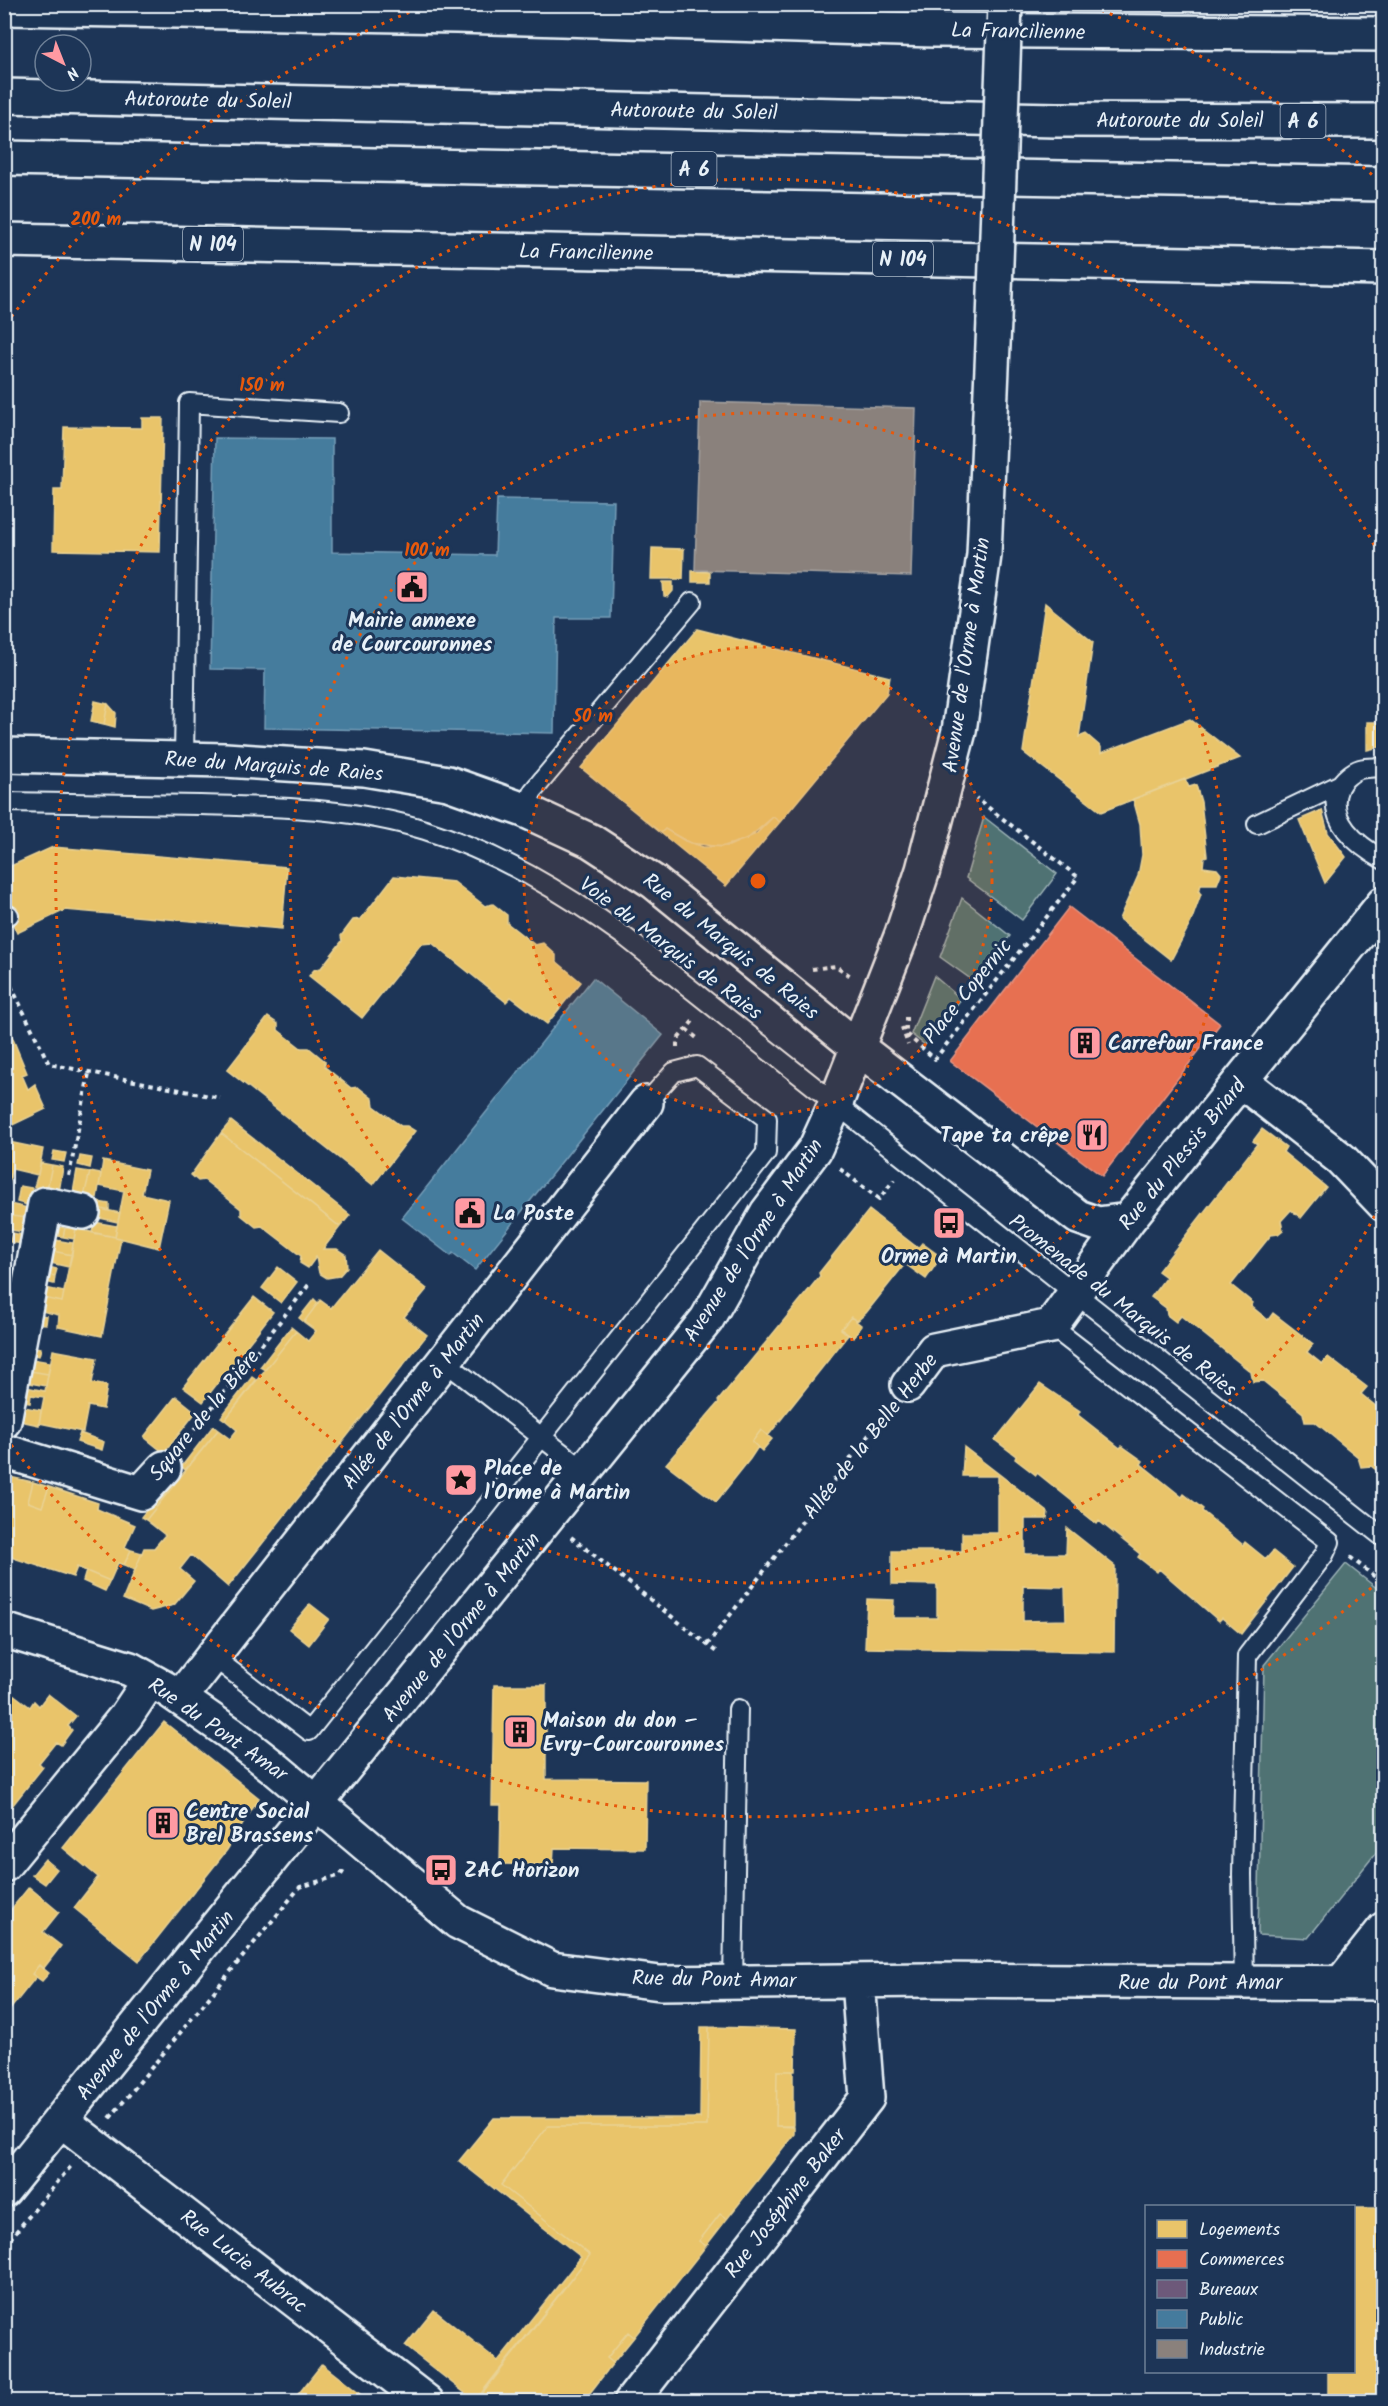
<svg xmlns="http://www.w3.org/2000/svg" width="1388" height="2406" font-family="Kalam,sans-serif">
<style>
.green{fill:#4f7273;stroke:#9cb2b6;stroke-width:1.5}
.homes{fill:#e9c46a;stroke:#e9d295;stroke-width:1.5;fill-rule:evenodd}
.shops{fill:#e76f51;stroke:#e79683;stroke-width:1.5}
.offices{fill:#6d597a;stroke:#9287a0;stroke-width:1.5}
.public{fill:#457b9d;stroke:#769eb8;stroke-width:1.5}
.industry{fill:#8a817c;stroke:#a6a3a1;stroke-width:1.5}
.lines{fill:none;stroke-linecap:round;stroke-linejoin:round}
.lane-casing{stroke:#e8f1f8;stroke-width:22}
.street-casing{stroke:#e8f1f8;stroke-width:38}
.secondary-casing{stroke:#e8f1f8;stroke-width:38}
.highway-casing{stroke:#e8f1f8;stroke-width:38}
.path{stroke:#e8f1f8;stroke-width:4;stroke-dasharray:4.5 4.5;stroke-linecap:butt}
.lane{stroke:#1d3557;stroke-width:18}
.street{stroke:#1d3557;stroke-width:33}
.secondary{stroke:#1d3557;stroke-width:33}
.highway{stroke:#1d3557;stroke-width:33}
.secondary-bridge-casing{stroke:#e8f1f8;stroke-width:38;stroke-linecap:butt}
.secondary-bridge{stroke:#1d3557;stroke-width:33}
.ring{fill:none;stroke:#e8590c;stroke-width:3;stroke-dasharray:3 6}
.labels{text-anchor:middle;stroke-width:6;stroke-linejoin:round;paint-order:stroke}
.shield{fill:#1d3557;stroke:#abb9c8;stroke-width:1.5}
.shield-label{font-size:20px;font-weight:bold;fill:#e8f1f8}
.street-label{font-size:21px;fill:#e8f1f8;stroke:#1d3557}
.poi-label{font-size:21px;font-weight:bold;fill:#e8f1f8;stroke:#1d3557;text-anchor:start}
.centre{fill:#e8590c;stroke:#1d3557;stroke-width:3}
.ring-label{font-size:18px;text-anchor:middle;font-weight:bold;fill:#e8590c;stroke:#1d3557;stroke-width:6;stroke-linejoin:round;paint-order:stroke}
</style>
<rect width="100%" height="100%" fill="#1d3557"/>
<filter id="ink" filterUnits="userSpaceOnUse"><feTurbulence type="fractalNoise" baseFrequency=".0167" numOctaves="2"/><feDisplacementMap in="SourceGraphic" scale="12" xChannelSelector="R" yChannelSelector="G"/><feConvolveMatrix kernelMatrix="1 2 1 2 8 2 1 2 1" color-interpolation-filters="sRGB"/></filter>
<g filter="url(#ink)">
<path class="green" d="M984,817L1057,874L1022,920L966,878Z
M962,898L1010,936L975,982L940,957Z
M934,976L961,999L925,1045L911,1034Z
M1346,1564L1383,1593V1844L1308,1938L1258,1935L1264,1665Z"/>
<path class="homes" d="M142,418H163L160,552L53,550L54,490H62L64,427L142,428Z
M652,548L684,549L683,579H651Z
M692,571L710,572V582H692Z
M663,582H673V591L668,597L664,596Z
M1045,603L1093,642L1079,737L1086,734L1101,747V753L1190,719L1240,758L1101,812L1023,752Z
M697,629L890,677L887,693L780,822L773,817L747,839L721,847L690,843L665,829L661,833L581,768Z
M95,701L108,704L104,724L91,721Z
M108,704L116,713L115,727L104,724Z
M1367,722H1384V746L1367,750Z
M1185,779L1189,787L1196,785L1201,802L1207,856L1204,857L1203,867L1217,869L1221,874L1217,884H1201L1199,892L1201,894L1191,922L1171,960L1119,919L1138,876L1142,855L1140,824L1133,799Z
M1322,810L1328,833L1346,857L1325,883L1299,820Z
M773,817L780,822L726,886L661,833L665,829L685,841L703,847L729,846L756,834Z
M53,847L287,867L282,929L65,910L17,933L4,905V869Z
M394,876L454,882L485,906L493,904L507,915V923L535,945L543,943L556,955V961L581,982L547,1024L511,997L506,1002L432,943L421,944L362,1018L309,976L314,970L321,968L342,941L341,936L353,920L361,919Z
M4,1017L27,1073L22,1075L28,1089L35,1084L46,1109L4,1129Z
M268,1017L278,1024V1030L301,1048H309L325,1061V1067L351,1088L358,1087L373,1099L374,1106L401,1126H407L415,1131L373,1185L227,1070Z
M231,1121L350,1215L340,1227L221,1133Z
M1262,1129L1286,1147L1283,1152L1326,1187L1301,1218L1291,1210L1281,1221L1283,1230L1278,1234L1271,1235L1231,1285L1253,1303L1251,1306L1268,1320L1273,1313L1313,1344L1307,1352L1322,1364L1328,1357L1367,1387L1361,1394L1377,1407L1384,1401V1476L1371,1466L1361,1467L1358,1457L1315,1422H1305L1303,1413L1263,1381L1253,1382L1251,1372L1181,1316L1176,1322L1167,1315L1166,1308L1151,1297L1166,1277L1158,1271L1257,1144L1253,1141Z
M221,1133L340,1227L323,1249H337L346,1255L347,1267L339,1276L327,1278L319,1273L316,1257L308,1268L300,1263L301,1256L262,1226L256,1227L241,1215V1209L204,1180L198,1181L191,1175Z
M4,1141L43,1149L38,1175L12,1169L4,1206Z
M54,1151L66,1153L64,1162L52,1160Z
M80,1156L92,1158L90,1168L78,1165Z
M103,1161L147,1170L142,1194L169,1200L159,1248L115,1237L124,1191L99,1186Z
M41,1163L52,1165L47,1189L34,1187Z
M52,1165L63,1167L59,1192L47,1189Z
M77,1170L90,1172L84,1196L73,1193Z
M90,1172L101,1174L97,1198L84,1196Z
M20,1186L32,1188L28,1205L17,1202Z
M98,1202L109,1204V1211L97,1208Z
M5,1203L28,1208L26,1218L4,1215Z
M97,1208L120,1213L118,1222L95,1217Z
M869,1210L918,1248L922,1243L941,1257L926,1279L905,1264L866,1313L857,1321L851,1317L841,1329L848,1335L768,1436L761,1430L752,1442L758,1447L750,1459L716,1502L666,1464L719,1402L718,1401L820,1276L819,1273Z
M4,1215L26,1218L24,1232L4,1229Z
M94,1222L117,1226L115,1237L92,1233Z
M53,1226L65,1228L63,1237L52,1235Z
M65,1228L76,1229L74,1239L63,1237Z
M76,1229L121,1238L102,1336L58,1327L59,1315L37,1310L39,1297L62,1302Z
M12,1233L23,1235L22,1244L10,1242Z
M50,1239L73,1243L72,1255L48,1250Z
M48,1250L72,1255L69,1267L46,1262Z
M378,1250L427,1289L404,1317L427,1335L228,1587L191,1555L180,1569L194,1581L174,1605L151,1611L123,1599L144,1548H154L165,1535L146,1520L218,1430L230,1439L237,1430L225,1420L296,1331L308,1341L316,1331L304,1322L320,1300L331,1308Z
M44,1266L57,1269L55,1276L44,1273Z
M278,1267L297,1282L281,1303L262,1288Z
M44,1273L55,1276L54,1284L42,1281Z
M41,1287L64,1292L62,1302L39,1297Z
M254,1297L273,1312L203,1402L183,1387Z
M314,1299L318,1303L304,1322L299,1318Z
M35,1314L47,1316L46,1324L34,1323Z
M851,1317L862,1326L853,1338L841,1329Z
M291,1327L296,1331L265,1370L260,1367Z
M29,1346L41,1348L39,1356L28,1354Z
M53,1350L97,1358L92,1383L107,1386L103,1409L88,1406L83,1432L39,1423L44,1397L31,1395L30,1403L19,1401L21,1386L45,1391Z
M26,1358L50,1362L48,1374L25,1370Z
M25,1370L48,1374L46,1386L23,1382Z
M252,1377L256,1380L225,1420L221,1417Z
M1040,1384L1080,1411L1078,1415L1120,1448L1122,1446L1143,1461L1141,1464L1182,1497L1184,1494L1203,1509L1202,1511L1243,1545L1245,1542L1266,1559L1273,1551L1293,1567L1241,1634L1222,1618L1219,1621L1159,1569L1157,1572L1138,1557L1140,1554L1099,1521L1097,1524L1076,1507L1077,1505L1037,1473L1036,1475L1015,1459L1016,1456L995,1440Z
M176,1396L196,1412L164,1453L144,1437Z
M18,1406L41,1410L39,1425L15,1420Z
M213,1426L218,1430L185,1470L182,1466Z
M761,1430L772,1439L762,1451L752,1442Z
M80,1433L104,1442L102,1450L77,1442Z
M964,1447L1048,1512L1047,1519H1025V1554H1066L1067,1528L1115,1566L1114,1652L865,1648L867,1599L894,1600L893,1618H937V1585L892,1584V1551H962V1533H998V1476H962ZM1023,1586L1065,1587L1066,1620L1023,1621Z
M5,1476L33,1482L28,1502L42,1507L49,1487L98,1503L97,1509L135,1525L125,1547L131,1550L124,1565L118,1563L110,1581L77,1567L73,1577L4,1555Z
M172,1478L177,1481L146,1520L141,1517Z
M33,1482L49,1487L42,1507L28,1502Z
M131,1550L142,1553L135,1570L124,1565Z
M86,1571L110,1581L105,1591L83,1581Z
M310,1604L329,1619L309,1645L289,1629Z
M494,1685H546V1779L646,1780L645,1849L554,1848L553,1865L500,1864L501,1805H492Z
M4,1687L30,1707L34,1701L39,1706L48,1694L76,1716L68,1726L72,1730L61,1745L56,1742L39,1763L43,1767L4,1816Z
M164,1722L259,1798L227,1850L139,1961L74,1908L98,1877L63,1848Z
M45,1859L57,1869L45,1884L32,1875Z
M29,1887L59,1912L43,1932L61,1946L43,1969L39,1965L32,1974L36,1977L4,2017V1918Z
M39,1965L49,1973L42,1981L32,1974Z
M701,2027H709L707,2126H548L501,2185L590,2255L475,2401L405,2346L434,2310L498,2361L581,2257L459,2161L494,2118H700Z
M709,2027L796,2029L795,2071H777L776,2126H794V2134L727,2219L720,2214L699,2241L706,2246L634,2337L628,2332L607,2358L613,2363L583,2402H476L590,2255L501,2185L548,2126H707Z
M777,2071H793V2127L776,2126Z
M1354,2208H1384V2402H1328V2372H1354Z
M720,2214L727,2219L706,2246L699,2241Z
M628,2332L634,2337L613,2363L607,2358Z
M322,2364L370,2402H292Z"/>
<path class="shops" d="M1069,907L1220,1024L1102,1176L950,1061Z"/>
<path class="offices" d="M4,507H11L7,683H4Z"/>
<path class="public" d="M215,438L332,439V552L495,555L497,499L614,501L611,618H556L554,733L264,728L265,670L210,669Z
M593,978L663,1035L475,1270L453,1253L451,1256L402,1218Z"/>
<path class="industry" d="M700,402L916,408L911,576L695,570Z"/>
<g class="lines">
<g class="lane-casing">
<path id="lane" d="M184,759L189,403L339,413
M1384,767C1376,768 1367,767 1360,769C1353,771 1342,780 1339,787C1325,820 1358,846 1384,860
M4,802C70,803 135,804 200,805C275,807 352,807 425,830C498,853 562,891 624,936L1384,1538
M524,810L533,791L692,602
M1257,824L1341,784
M4,917L9,915
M1051,1326L1330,1542L1324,1555L1247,1656L1242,1874L1244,1983
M444,1361L585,1471
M212,1656L309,1731L766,1153L767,1119L697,1066L674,1072L646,1103
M733,1982L738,1709"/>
</g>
<g class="street-casing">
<path id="street" d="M857,1047L1078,1217L1098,1224L1128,1220
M1241,1081L1341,1159L1384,1204
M908,1385L934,1350L1051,1326L1128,1220L1384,903
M4,1421L45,1204L83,1212
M4,1451L141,1493L164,1468
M4,1630L130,1669L168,1690L230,1733L276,1769L458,1922L552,1969L660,1983L928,1980L1384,1983
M180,1698L646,1103
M4,1865L126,1716L150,1680
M1342,1982L1384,1929
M61,2120L427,2402
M631,2402L867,2098L858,1981"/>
</g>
<g class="secondary-casing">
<path id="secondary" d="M4,755L225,760L364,769L448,783L524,810L591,841L654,882L857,1047
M4,2190L707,1319L767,1213L815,1149L835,1105L902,934L923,870L959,731L984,555L994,321"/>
</g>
<g class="highway-casing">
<path id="highway" d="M4,8L456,16L934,30L1384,34
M4,96L1057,120L1384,121
M4,158L1384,184
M4,240L1384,268"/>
</g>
<path class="path" d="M812,969L836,966L852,977
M11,986L49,1064L220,1098
M906,1017V1034L935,1059L1078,877L976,798
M902,1027L908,1045
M686,1029L698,1039
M677,1047V1040L693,1021
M840,1169L879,1199L894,1180
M69,1176L89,1073
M183,1444L311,1282
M571,1537L719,1654
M1350,1557L1384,1584
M707,1645L888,1410
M110,2118L300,1887L341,1875L345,1868
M4,2246L71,2166"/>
<use href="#lane" class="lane"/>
<use href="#street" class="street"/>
<use href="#secondary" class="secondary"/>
<use href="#highway" class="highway"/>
<g class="secondary-bridge-casing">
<path id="secondary-bridge" d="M994,321L1005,4"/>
</g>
<use href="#secondary-bridge" class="secondary-bridge"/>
</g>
</g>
<circle cx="758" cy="881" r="234" fill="#e8590c" fill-opacity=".12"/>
<g class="ring">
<circle cx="758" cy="881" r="234"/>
<circle cx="758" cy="881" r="468"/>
<path d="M1383 1200A702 702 0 1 1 1383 562"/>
<path d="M1378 1582A936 936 0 0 1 6 1438M6 324A936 936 0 0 1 423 7M1093 7A936 936 0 0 1 1378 180"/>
</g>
<defs>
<g id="civic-square" transform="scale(1.725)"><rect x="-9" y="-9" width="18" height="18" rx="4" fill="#ff9aa2" stroke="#1d3557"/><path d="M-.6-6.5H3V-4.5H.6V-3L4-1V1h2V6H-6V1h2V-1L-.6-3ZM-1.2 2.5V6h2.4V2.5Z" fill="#111"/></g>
<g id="building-square" transform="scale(1.725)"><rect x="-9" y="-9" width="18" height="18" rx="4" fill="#ff9aa2" stroke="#1d3557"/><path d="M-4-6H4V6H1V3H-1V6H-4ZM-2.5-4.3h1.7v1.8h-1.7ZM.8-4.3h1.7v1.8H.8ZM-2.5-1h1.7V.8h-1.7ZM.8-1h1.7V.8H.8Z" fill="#111"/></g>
<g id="restaurant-square" transform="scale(1.725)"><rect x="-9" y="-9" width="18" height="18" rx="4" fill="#ff9aa2" stroke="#1d3557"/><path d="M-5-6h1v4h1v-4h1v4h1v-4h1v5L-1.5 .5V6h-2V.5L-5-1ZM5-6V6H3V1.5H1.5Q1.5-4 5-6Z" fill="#111"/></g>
<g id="bus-square" transform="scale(1.725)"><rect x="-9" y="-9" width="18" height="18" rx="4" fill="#ff9aa2" stroke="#1d3557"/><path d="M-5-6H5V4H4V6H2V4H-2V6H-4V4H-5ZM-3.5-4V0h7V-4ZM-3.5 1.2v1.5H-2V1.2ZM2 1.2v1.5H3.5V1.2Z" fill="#111"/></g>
<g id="sight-square" transform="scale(1.725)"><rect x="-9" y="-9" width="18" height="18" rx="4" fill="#ff9aa2" stroke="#1d3557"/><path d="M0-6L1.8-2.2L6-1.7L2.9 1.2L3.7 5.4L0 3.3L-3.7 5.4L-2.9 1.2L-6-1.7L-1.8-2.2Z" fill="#111"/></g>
</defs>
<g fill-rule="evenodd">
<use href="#civic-square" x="412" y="587"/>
<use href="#building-square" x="1085" y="1043"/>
<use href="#restaurant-square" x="1092" y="1135"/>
<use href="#civic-square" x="470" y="1213"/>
<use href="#bus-square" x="949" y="1223"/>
<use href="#sight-square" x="461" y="1480"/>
<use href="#building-square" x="520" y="1732"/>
<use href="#building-square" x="163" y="1823"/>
<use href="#bus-square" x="441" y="1870"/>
</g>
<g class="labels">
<g class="shield">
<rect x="1280.5" y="104" width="45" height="34" rx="4.5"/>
<rect x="671.5" y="152" width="45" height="34" rx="4.5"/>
<rect x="183" y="227" width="60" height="34" rx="4.5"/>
<rect x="873" y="242" width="60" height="34" rx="4.5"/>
</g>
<g class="shield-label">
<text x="1303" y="128">A 6</text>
<text x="694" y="176">A 6</text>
<text x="213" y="251">N 104</text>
<text x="903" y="266">N 104</text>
</g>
<g class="street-label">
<text transform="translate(1018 31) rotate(1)" y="7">La Francilienne</text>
<text transform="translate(208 100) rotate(1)" y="7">Autoroute du Soleil</text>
<text transform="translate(694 111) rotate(1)" y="7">Autoroute du Soleil</text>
<text x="1180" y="127">Autoroute du Soleil</text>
<text transform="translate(586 252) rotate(1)" y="7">La Francilienne</text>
<text transform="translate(966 655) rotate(-82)" y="7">Avenue de l'Orme à Martin</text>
<text transform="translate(274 766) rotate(4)" y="7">Rue du Marquis de Raies</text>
<text transform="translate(731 946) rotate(39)" y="7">Rue du Marquis de Raies</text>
<text transform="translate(671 948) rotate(37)" y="7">Voie du Marquis de Raies</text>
<text transform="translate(967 991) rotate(-51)" y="7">Place Copernic</text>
<text transform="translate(1182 1154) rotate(-51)" y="7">Rue du Plessis Briard</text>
<text transform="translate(753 1240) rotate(-57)" y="7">Avenue de l'Orme à Martin</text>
<text transform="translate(1123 1305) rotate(38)" y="7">Promenade du Marquis de Raies</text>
<text transform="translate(413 1401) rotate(-52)" y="7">Allée de l'Orme à Martin</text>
<text transform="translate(204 1415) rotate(-51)" y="7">Square de la Biére</text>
<text transform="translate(870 1436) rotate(-52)" y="7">Allée de la Belle Herbe</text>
<text transform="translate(461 1627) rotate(-51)" y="7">Avenue de l'Orme à Martin</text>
<text transform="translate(218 1729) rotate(35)" y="7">Rue du Pont Amar</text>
<text transform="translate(714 1979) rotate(1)" y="7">Rue du Pont Amar</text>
<text x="1200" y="1989">Rue du Pont Amar</text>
<text transform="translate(155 2005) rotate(-51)" y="7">Avenue de l'Orme à Martin</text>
<text transform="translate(785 2203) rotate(-52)" y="7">Rue Joséphine Baker</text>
<text transform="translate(244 2261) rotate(38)" y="7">Rue Lucie Aubrac</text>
</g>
<g class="poi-label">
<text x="412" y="627" text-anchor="middle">Mairie annexe<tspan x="412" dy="24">de Courcouronnes</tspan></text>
<text x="1108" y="1050">Carrefour France</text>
<text x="1069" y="1142" text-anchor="end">Tape ta crêpe</text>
<text x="493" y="1220">La Poste</text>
<text x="949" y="1263" text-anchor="middle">Orme à Martin</text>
<text x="484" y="1475">Place de<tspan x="484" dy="24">l'Orme à Martin</tspan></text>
<text x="543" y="1727">Maison du don –<tspan x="543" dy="24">Evry-Courcouronnes</tspan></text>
<text x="186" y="1818">Centre Social<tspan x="186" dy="24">Brel Brassens</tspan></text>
<text x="464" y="1877">ZAC Horizon</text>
</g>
</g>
<circle cx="758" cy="881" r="9" class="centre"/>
<g class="ring-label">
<text x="96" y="225">200 m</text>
<text x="262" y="391">150 m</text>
<text x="427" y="556">100 m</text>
<text x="593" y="722">50 m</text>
</g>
<rect width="1388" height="2406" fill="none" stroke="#1d3557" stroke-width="24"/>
<rect x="12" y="12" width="1364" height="2382" fill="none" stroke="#e8f1f8" stroke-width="2" filter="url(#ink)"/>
<rect x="1145" y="2205" width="210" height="168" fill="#1d3557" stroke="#6e8097" stroke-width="1.5"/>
<rect x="1157" y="2220" width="30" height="18" fill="#e9c46a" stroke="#6e8097" stroke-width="1.5"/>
<text x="1199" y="2235" font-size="18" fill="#e8f1f8">Logements</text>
<rect x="1157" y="2250" width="30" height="18" fill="#e76f51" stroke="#6e8097" stroke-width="1.5"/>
<text x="1199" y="2265" font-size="18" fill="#e8f1f8">Commerces</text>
<rect x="1157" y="2280" width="30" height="18" fill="#6d597a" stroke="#6e8097" stroke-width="1.5"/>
<text x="1199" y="2295" font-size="18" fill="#e8f1f8">Bureaux</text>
<rect x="1157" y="2310" width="30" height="18" fill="#457b9d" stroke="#6e8097" stroke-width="1.5"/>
<text x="1199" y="2325" font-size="18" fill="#e8f1f8">Public</text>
<rect x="1157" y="2340" width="30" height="18" fill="#8a817c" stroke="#6e8097" stroke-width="1.5"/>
<text x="1199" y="2355" font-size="18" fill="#e8f1f8">Industrie</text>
<g transform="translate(63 63) rotate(138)"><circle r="28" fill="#1d3557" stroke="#6e8097" stroke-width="1.5"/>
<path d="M0-4.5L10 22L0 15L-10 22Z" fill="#ff9aa2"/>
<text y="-9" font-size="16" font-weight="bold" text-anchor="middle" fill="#e8f1f8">N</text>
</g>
</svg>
